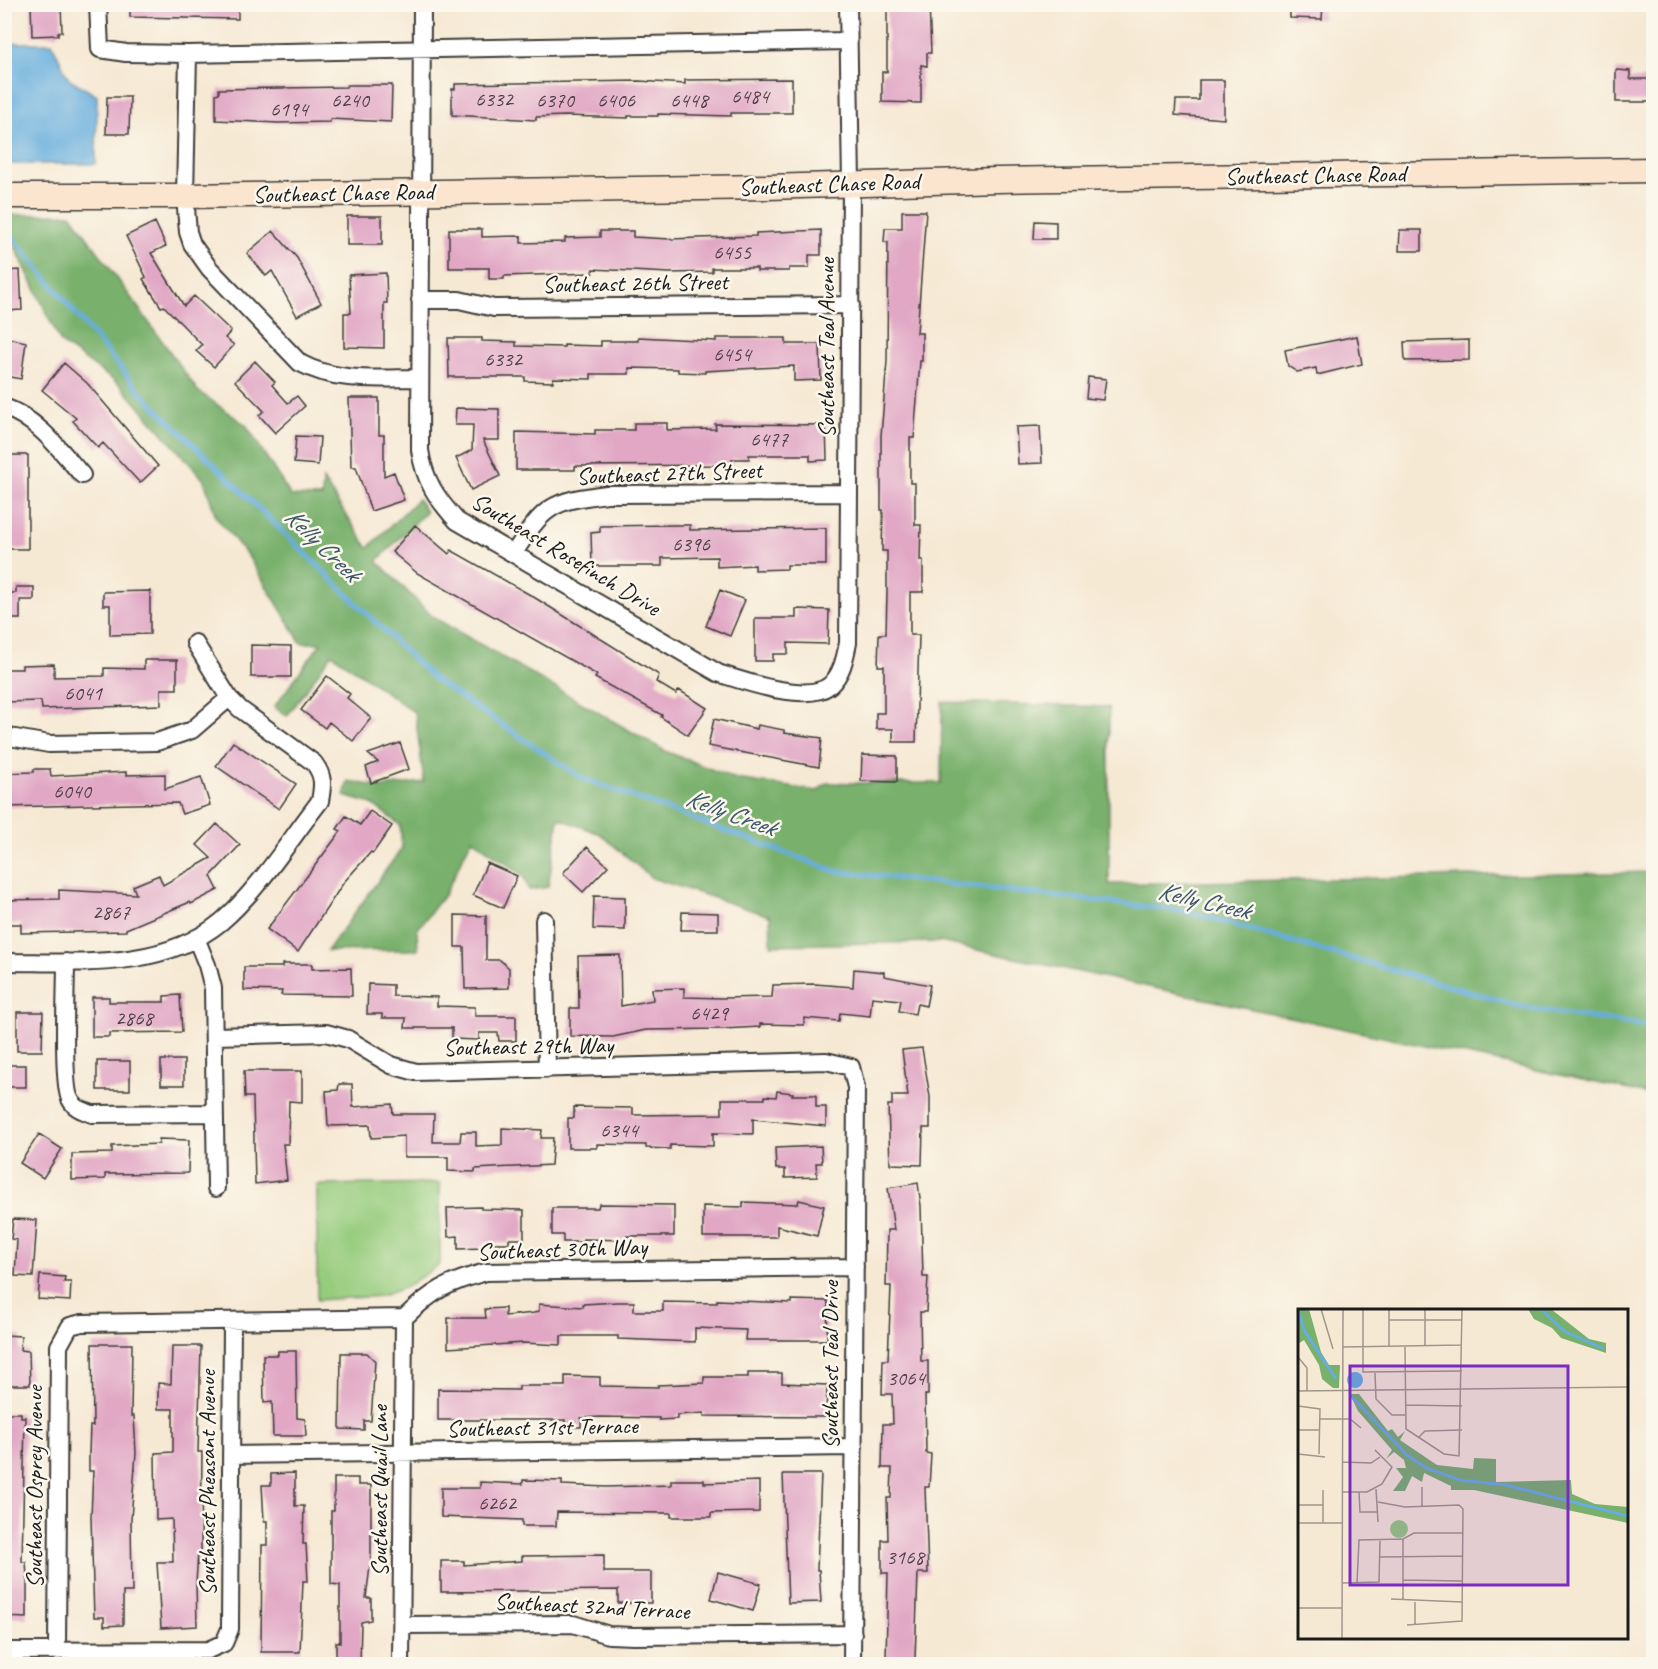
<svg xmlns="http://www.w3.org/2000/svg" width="1658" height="1669" font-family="Caveat,sans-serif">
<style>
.green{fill:#96cc7d;stroke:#59744c;stroke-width:1.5}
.forest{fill:#78b06c;stroke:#4a6644;stroke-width:1.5}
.water{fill:#66aedd;stroke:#41657c;stroke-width:1.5}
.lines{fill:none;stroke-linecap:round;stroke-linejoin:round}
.stream{stroke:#66aedd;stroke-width:5}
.building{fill:#e1a7c5}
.street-casing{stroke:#3d3b38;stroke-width:20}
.secondary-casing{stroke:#3d3b38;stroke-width:27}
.street{stroke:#fff;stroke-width:16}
.secondary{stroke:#fce5cf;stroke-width:24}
.labels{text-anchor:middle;stroke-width:5;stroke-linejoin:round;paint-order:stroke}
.number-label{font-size:21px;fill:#4d3f46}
.street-label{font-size:24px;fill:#1c1c1c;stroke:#fbf7ec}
.water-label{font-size:26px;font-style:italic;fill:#3a5669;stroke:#fbf7ec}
.inset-river{fill:none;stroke:#66aedd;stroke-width:3}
.inset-road{fill:none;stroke:#9f978a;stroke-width:1.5}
.view{fill:#7b2cbf;fill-opacity:0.15;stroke:#7b2cbf;stroke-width:3}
.inset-edge{fill:none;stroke:#1c1c1c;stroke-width:3}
</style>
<rect width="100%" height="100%" fill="#fbf7ec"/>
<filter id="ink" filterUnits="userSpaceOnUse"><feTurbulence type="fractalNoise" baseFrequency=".0167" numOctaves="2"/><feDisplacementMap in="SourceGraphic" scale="12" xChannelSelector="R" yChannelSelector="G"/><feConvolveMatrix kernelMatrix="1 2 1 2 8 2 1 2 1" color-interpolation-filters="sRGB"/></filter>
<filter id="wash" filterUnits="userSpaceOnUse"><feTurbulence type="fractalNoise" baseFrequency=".008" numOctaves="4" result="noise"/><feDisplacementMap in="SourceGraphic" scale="24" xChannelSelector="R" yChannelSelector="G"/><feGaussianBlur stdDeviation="1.35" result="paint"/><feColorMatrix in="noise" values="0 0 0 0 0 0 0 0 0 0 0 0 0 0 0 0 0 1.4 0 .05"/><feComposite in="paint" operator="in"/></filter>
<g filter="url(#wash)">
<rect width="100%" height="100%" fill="#f6e9d4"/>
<path class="green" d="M440,1183V1264L406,1287L382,1296L317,1300V1185Z"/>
<path class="forest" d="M71,214L198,391L246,425L291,496L322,497L323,480L368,548L418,499L426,512L377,561L433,617L665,751L736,779L817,791L827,783H941L942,702L1109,707V884L1653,872V1095L940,942L771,945L770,916L652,878L600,834L559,818L548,887L529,890L523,876L472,839L445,894L417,930L418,950L327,951L402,848L400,825L372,804L344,796L348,781L382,787L424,782L415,713L332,654L287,716L274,707L321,643H301L248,556L216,517L204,480L120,385L61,343L5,226V215Z"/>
<path class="water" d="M5,43H52L68,78L97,96L96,164H8L5,161Z"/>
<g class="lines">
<path class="stream" d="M5,228L143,395L435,680L582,778L835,871L1185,911L1526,1008L1654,1027"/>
</g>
<g id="blocks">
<path class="building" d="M31,4H61L62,32H58V35L32,36Z
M130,4H238V19L130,17Z
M887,4H929L931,53H927V66L921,65V103L882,102V72H887Z
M1290,4H1323L1322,19L1290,18Z
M1616,70L1630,71V79H1653V102H1616Z
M792,79V113H731V116L658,114V116H628V118L566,116L536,117V120L452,115V89H455V84L639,81L685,84V80Z
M1199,80H1224V119L1175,115L1176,100H1199Z
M347,85H392L391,122L330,119V122L278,123L216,120V94L219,93V89L346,87Z
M107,97H130L129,134H106Z
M902,211H926L917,333H922V361H920L914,438H910V483H915V525H921L920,560H923V592H910V635H919L916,742H893V729H876V713H884V666H878L879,634H886L887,593V551H882L883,510H881V436L887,361L888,242H884L885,228H902Z
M347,216H382V245H347Z
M1035,221L1056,222V239H1034Z
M155,222L166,246L151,253L184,306L194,296L231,331L225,338L234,345L214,367L196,351L202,345L164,306L161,307L143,279L146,277L126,236Z
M449,229H482V237L521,236V243L565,242V238L600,237V231H633V237L670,239L756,236V233L821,230V255H809V268H789V271H757V268H712V272L670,273L593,269V273L504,276V279H489V268H449Z
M1400,230H1422V251H1399Z
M273,231L297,258L321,303L297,316L272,271L266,276L247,253Z
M20,270L22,310L4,311V271Z
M386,273L387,303H384V348L344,347V313H351L349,275Z
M1357,336L1362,364L1317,375L1316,368L1297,372L1288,366L1285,350Z
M4,337L26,342L21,379L4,376Z
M638,337L716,341V338H786V344H820L821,380L794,381V366L705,371V373L678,372V369L629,368V374H591V379L553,378V382L525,381V377H449L448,338H482V341L516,342V346L564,347V345L601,346V341H638Z
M1469,340V360L1405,361L1404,342Z
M255,361L275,382L272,385L288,403L297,396L305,406L275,433L259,415L264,411L235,381Z
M64,363L87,383L158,466L140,483L103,443L98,448L73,421L76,418L42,390Z
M1088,377L1106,379L1103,400L1086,398Z
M349,398H379V435H384V476L394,472L404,500L371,511L356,467H351Z
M456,408L499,409V440H483L500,476L471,490L456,458L472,450L473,425H455Z
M634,423H667V430L716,429L715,424L826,425L827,460L810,461V455H749V459H732V465L575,466V470H516V432L595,434V430H634Z
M1040,426L1042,463L1018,464L1016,427Z
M296,436L320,437L318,465L294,463Z
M4,455H28V549H4Z
M415,525L449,554L451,550L532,596L659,675L656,682L676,694L679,690L707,708L688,735L661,717L662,715L595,678L597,675L417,573L392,552Z
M675,525H690V530L826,528V565H787V569L755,570V565L717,567V557L662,558V566H592L591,533L600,532V526Z
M16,587H34V600H20V619H4V593H16Z
M720,590L745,600L730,636L706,626Z
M150,591V634L110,635V605H103V592Z
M796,609L829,610L828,644L788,643V654H773V661H755V618H796Z
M251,645L291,646V677H251Z
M144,660H177V689H161V705L42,709L41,701L4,702V669H22V665L54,664V677L104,676V668L144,669Z
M327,676L350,694L347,698L371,718L353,741L329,722L325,728L301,710Z
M714,719L757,729L758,725L784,730V733L822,738L819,767L708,746Z
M233,742L296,784L279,809L216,766Z
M400,743L409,769L371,783L366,767L378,762L368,754Z
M862,755L897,756V782L861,781Z
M34,769H50L51,776L126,772V775L165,774V789L201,777L210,805L182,814L178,803L4,807V773L34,772Z
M370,811L392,826L373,853L371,852L344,882L298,952L267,929L341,831L337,829L346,816L360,825Z
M217,824L240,845L211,876L218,890L191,904L190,902L126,929V931L21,933V924H4V900L59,899V890L136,894L133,886L159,875L163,885L211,858L197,845Z
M587,847L608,866L583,892L563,873Z
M487,863L517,876L503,908L473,895Z
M594,896L625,897V930L593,929Z
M682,912L718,913V930H681Z
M455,915L486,916V960H500L509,968V988L465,989L464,947H455Z
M620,955L621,1006L653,1000L652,989L684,988V997L722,998L772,997L773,985L815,984L853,987L854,969L884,972V976L930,985L926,1006L917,1004L915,1014L899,1011L901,1000L872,997L870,1016L840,1013L839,1021L804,1018V1025L760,1024V1027L722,1029L646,1030L613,1037L570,1036V1008H579L578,956Z
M282,964H312V969L351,968L352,996L281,995L282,991L244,990V967H282Z
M368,984L393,985V996L437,997V1006L475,1007V1016H516V1041H499L498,1033H479V1040L452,1039V1028H405L406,1018H382V1014H367Z
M180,995L182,1032L109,1033V1037H92V997H109V1002H164V996Z
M17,1012H43L42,1051H17Z
M922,1048L930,1097V1128H923L922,1165L890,1164L888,1105H892V1096H908L902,1050Z
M161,1060H184V1085H161Z
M97,1061H130V1090H97Z
M4,1065H26V1087H4Z
M244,1071H302V1102L289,1101L288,1144H283L287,1180L255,1184L253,1097H245Z
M339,1084H352L353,1107L392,1104L393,1114H434L433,1142H460L461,1132H476V1146L502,1145V1128L542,1130L541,1138H553L551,1165L475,1169V1172L448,1171V1157H404V1136L371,1138L370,1125L328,1126L326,1091L338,1090Z
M777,1091L793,1093L792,1095H816V1107H826V1126L753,1119V1134L713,1133V1146L670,1145V1149L646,1148V1145L597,1144V1148H568V1118H574V1107L633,1108V1115L722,1114V1099H765V1096L776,1097Z
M39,1134L62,1149L43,1178L20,1163Z
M159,1139L189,1140L188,1173L105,1174V1179L72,1180V1154L112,1153V1146L159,1144Z
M821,1146L822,1163H816L817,1177L785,1178V1169H776L775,1148Z
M918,1183L921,1206L923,1277H928L926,1312H920L921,1361H928V1395H925L926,1453L931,1454L929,1487H925L928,1573H918L915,1659H886L888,1573H882V1540H888L887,1498H891L892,1468H882L883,1424H893L892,1394H882L883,1360H888L891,1286H886L887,1230H894L888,1188Z
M799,1200L824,1206L817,1236L777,1226V1237H703V1206L743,1207V1202L798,1204Z
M599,1204L674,1205V1236H627V1240L583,1239V1242H563V1235H552V1208H598Z
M481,1207V1209L524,1210V1239H509V1243H482V1248L458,1249V1236L448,1237L447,1208Z
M13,1219L37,1220L33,1277L15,1276L17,1240L11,1239Z
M40,1275L65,1277L64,1282H71L70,1301L38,1299Z
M717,1300L792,1303V1300L828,1301L827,1340H745L746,1330L695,1328V1342L618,1339V1336H561V1345L523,1343L448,1348V1318H486L485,1309L505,1308V1316L534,1313L539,1311V1304L583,1307V1304L618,1302H634V1311H663V1302L717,1303Z
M4,1335L21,1336L20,1350L29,1351L30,1385H4Z
M92,1344H132L131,1416H134L136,1453L131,1519L132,1592H123V1625L104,1626V1617H94L91,1517L93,1471H89V1453L90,1426H93Z
M172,1346H201L198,1452H202L201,1552H198L196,1583L197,1626L161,1628L157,1562H173L172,1519L156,1520L155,1453L173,1452V1409H158V1383L171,1384Z
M278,1351H296L297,1418L305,1419L306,1436H273L272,1402L264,1403L263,1355H278Z
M341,1353H367L375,1361L371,1421H364V1430L340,1429Z
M748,1373H782V1383L827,1385L826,1417L704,1416V1413L677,1415V1419L659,1420V1418L600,1417L581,1418V1427H565V1420H438V1389L519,1390V1386H565V1376L600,1377V1386L658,1387V1385L704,1383V1377H748Z
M4,1413H21V1417H25L22,1562H26L27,1577V1618L4,1617Z
M295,1473V1506H304L303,1544H306L308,1581H303L300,1652H261L262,1545H267V1521H264L262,1485H271V1474Z
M783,1474H821L817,1570H819L821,1602L788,1603Z
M334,1478H358V1485H371V1559L366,1598H371V1620L361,1622L360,1665H336V1642H340V1585L331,1584V1511H334Z
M523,1480L562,1481V1485L606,1487L671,1485V1480H704V1483L759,1481V1512L711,1513V1517H671V1513L557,1512L556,1526H522V1520L441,1517V1488H480V1482L523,1484Z
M604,1555V1572H651V1603H618V1590L441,1592V1561H464V1565L522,1561V1556Z
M718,1572L761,1584L753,1611L711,1599Z"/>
</g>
</g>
<g filter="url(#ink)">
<use href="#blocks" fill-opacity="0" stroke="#3d3b38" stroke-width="1.5"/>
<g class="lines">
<g class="street-casing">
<path id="street" d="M98,4L100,49L126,53L188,54L848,41
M422,4L420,450C424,480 437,499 457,521L718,673C743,681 808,704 830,685C842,674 845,658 848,643L851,184L848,4
M188,54L185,196L188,232L192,244L209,268L300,363C337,383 379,378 420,378
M420,300H459L494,308L851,305
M4,407C38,419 60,450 82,475
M514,553C544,506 551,501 607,494L849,493
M4,736L49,744L157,742L192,730L229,698
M544,920L547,1069
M196,938L207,965L213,988L216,1188
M4,962C77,962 161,971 221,922C257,892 291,838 320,801C323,785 324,776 314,763L240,709L229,698L195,643
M66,962C66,985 62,1085 70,1099C75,1109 82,1110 92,1114L215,1113
M214,1036L326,1033L348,1039L391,1065L416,1072L826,1061L851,1067L856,1087L852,1664
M231,1455L854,1447
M402,1625L573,1624L609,1635L633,1636L853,1634
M4,1651L208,1650L224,1643L230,1629L232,1321
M57,1652L59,1346L70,1326L82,1323L404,1318C432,1291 448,1282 486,1272L855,1267
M401,1664L404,1318"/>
</g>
<g class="secondary-casing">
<path id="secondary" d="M4,196H185L768,187L997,180L1654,170"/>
</g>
<use href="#street" class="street"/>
<use href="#secondary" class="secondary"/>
</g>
</g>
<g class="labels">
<g class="number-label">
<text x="750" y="103">6484</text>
<text x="494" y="106">6332</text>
<text x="350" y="107">6240</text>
<text x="555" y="107">6370</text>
<text x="616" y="107">6406</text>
<text x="689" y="107">6448</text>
<text x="289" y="116">6194</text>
<text x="732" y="259">6455</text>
<text x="732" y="361">6454</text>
<text x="503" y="366">6332</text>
<text x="769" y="446">6477</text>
<text x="691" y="551">6396</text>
<text x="83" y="700">6041</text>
<text x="72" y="798">6040</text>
<text x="111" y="919">2867</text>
<text x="709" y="1020">6429</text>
<text x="134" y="1025">2868</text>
<text x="619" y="1137">6344</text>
<text x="906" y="1385">3064</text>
<text x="497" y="1510">6262</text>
<text x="905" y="1564">3168</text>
</g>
<g class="street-label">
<text transform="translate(1315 175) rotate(-1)" y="8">Southeast Chase Road</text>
<text transform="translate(829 184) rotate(-2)" y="8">Southeast Chase Road</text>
<text transform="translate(343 193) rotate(-1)" y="8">Southeast Chase Road</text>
<text transform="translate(635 283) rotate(-1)" y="8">Southeast 26th Street</text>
<text transform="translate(826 348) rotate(-90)" y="8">Southeast Teal Avenue</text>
<text transform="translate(669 473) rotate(-2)" y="8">Southeast 27th Street</text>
<text transform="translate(566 554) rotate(31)" y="8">Southeast Rosefinch Drive</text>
<text transform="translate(528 1046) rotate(-1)" y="8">Southeast 29th Way</text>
<text transform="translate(562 1249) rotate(-2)" y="8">Southeast 30th Way</text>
<text transform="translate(830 1365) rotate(-90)" y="8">Southeast Teal Drive</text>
<text transform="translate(542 1427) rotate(-1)" y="8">Southeast 31st Terrace</text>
<text transform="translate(207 1483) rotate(-90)" y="8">Southeast Pheasant Avenue</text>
<text transform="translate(34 1487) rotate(-90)" y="8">Southeast Osprey Avenue</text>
<text transform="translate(379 1491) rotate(-90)" y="8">Southeast Quail Lane</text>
<text transform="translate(592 1606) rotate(3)" y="8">Southeast 32nd Terrace</text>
</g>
<g class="water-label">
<text transform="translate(323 544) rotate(44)" y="9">Kelly Creek</text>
<text transform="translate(731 812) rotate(20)" y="9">Kelly Creek</text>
<text transform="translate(1204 900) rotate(13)" y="9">Kelly Creek</text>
</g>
</g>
<g transform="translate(1298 1309)">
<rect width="330" height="330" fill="#f6e9d4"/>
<path d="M92 220a9 9 0 1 1 18 0a9 9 0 1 1-18 0Z" fill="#96cc7d"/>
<path d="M0,0H11L23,43L31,56H42L41,79H35L24,70L21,56L6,31L0,35ZM230,0H253L291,30L308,34V44L263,29L254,19L236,10ZM52,85H61L90,122L94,120L100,128L107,122L102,131L139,156L175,160L176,149L198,150V173L273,171L274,185L297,195L330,198V214L176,181H153V177L126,164L124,173L114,167L107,182H95L105,168L98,159H108L106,151L96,143L88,150L94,141L60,102Z" fill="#78b06c"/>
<path d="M49 71a8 8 0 1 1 16 0a8 8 0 1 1-16 0Z" fill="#66aedd"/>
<path class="inset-river" d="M243,0L266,22L306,40M0,1L6,21L38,70M53,87L109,146L128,159L162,171L208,176L330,207"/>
<path class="inset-road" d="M23,0L35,40M65,0V63L164,62M127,0V37M91,11H164M45,38L164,36M91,38V0M107,38L108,120L146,145L161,147L164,0M0,48L9,59V82M77,64L78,90L94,106H107M0,82L330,78M107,96L164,97M0,97L22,100L21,145M22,110H52L63,119M0,121H22M120,129L127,122L164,121M0,145L27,148M45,153L73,154L82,148M124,178V197M78,180L80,213M44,183H69L84,175L94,158L77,141M61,183L62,203H80M80,193L107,198L161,196L165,200L164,312L109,316M0,196H25M0,214H44M25,214V181M82,248L164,247M105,271L164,272M44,274L81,273L82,231M59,274L61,231L105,230L116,224H164M93,290L164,293M105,292V230M117,293V315M0,299H44M44,330L45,0"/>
<path class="view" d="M52,57H270V276H52Z"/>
<rect width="330" height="330" class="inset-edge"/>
</g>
<rect width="1658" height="1669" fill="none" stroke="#fbf7ec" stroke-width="24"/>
</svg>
